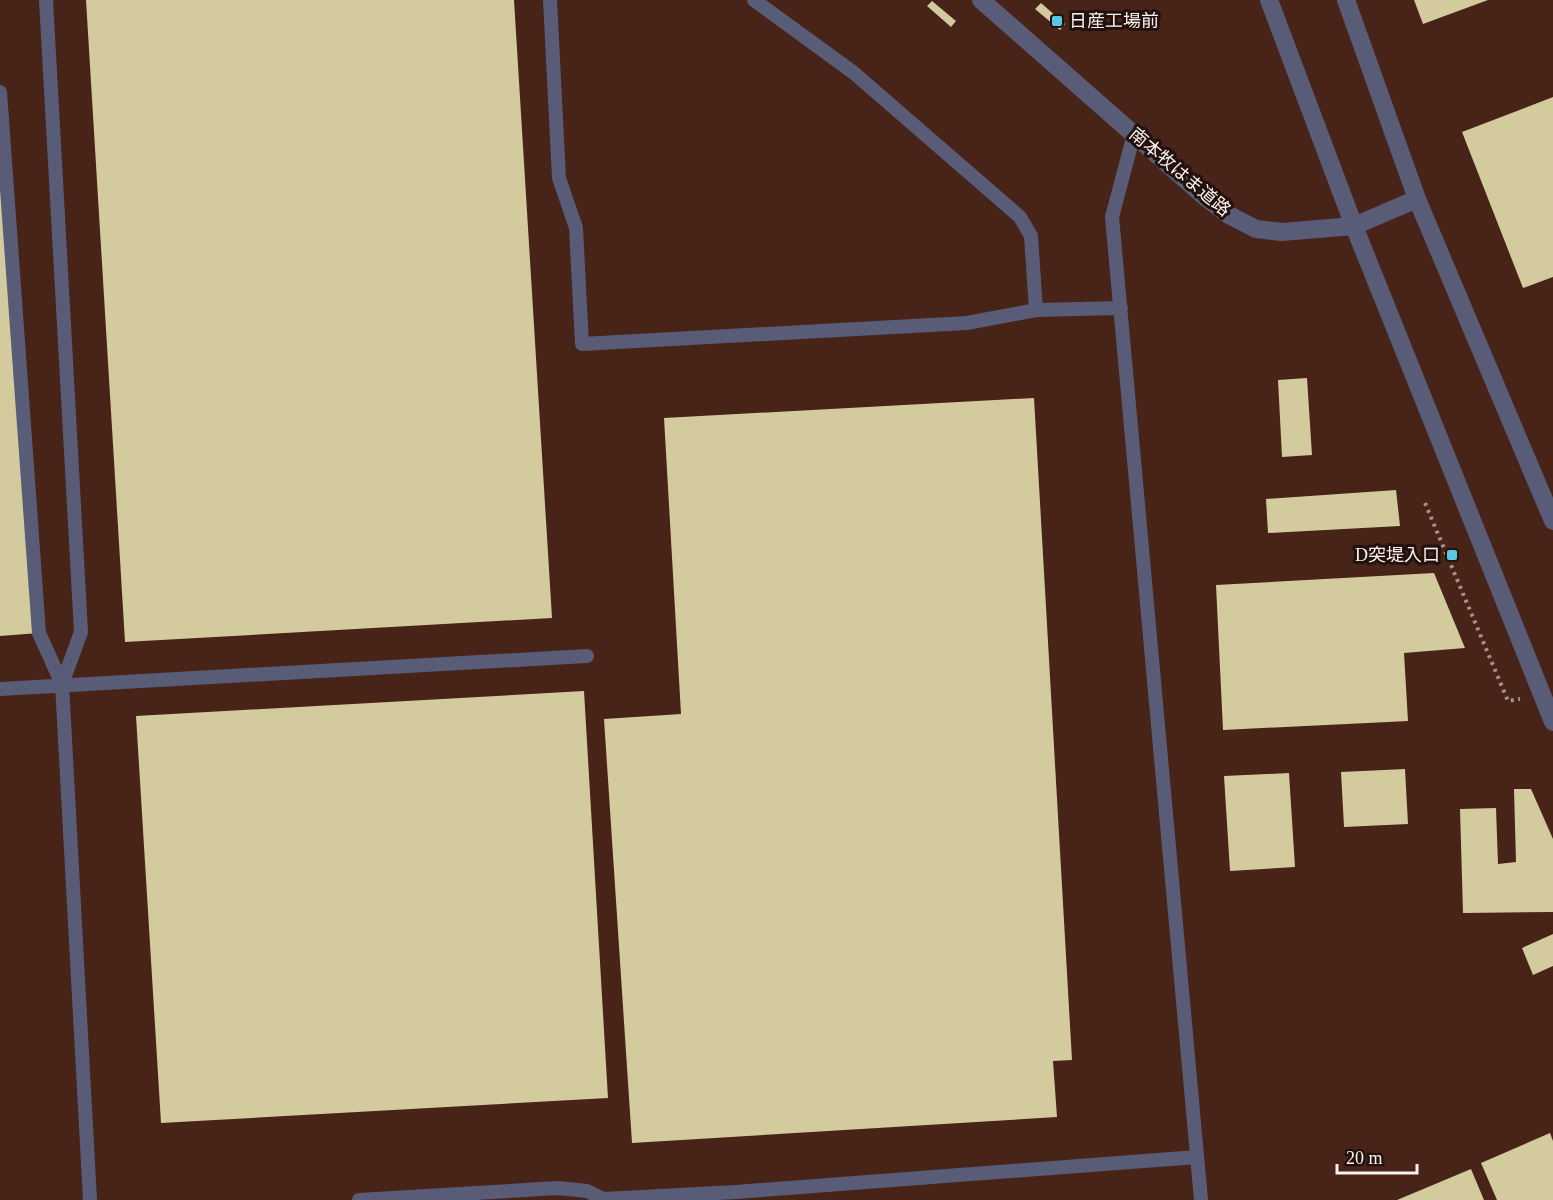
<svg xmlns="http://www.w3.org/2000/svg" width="1553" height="1200" font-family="'Times New Roman','Noto Sans JP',serif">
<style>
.building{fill:#d3ca9e}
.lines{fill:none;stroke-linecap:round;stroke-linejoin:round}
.path{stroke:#a69089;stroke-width:4;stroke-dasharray:3 4.5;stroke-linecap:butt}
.service{stroke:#585c76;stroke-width:14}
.tertiary{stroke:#585c76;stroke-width:18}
.poi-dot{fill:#59c8e5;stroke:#22110d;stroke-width:2}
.labels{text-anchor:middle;stroke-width:6;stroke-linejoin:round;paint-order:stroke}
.poi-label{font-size:18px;fill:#fbf1ee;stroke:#22110d;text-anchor:start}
.street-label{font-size:18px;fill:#fbf1ee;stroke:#22110d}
</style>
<rect width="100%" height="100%" fill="#472318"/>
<path class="building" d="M86,0H514L552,618L125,642Z
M1414,0H1488L1423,24Z
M932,1L956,21L951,27L927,6Z
M1041,3L1065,24L1060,30L1035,9Z
M1553,97V277L1523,288L1462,132Z
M0,117L39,633L0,636Z
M1307,378L1312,455L1282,457L1278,380Z
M1034,398L1072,1060L1053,1061L1057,1117L632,1143L604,719L681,714L664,418Z
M1396,490L1400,526L1268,533L1266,499Z
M1434,573L1465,648L1404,653L1408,721L1223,730L1216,585Z
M584,691L608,1098L161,1123L136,716Z
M1405,769L1408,824L1344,827L1341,772Z
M1289,773L1295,867L1230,871L1224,776Z
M1514,789H1531L1553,839V912L1463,913L1460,809L1496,808L1498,864L1516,862Z
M1553,934V966L1533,975L1522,948Z
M1550,1133L1553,1141V1200H1497L1481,1163Z
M1471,1169L1484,1200H1397Z"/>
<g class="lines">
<path class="path" d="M1425,503L1508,701L1520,699"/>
<path class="service" d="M46,0L81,632L62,684
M550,0L559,178L576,228L582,344L967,323L1036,310L1121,308
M754,0L854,73L1020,217L1031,236L1036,310
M0,92L39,633L62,684L90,1200
M1134,134L1112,217L1201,1200
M0,689L587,656
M603,1199L736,1192L1197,1157
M359,1200L558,1188L587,1191L605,1200"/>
<path class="tertiary" d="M981,0L1205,197L1229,215L1256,229L1282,232L1354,226L1417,199
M1269,0L1354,226L1553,722
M1346,0L1417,199L1553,521"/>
</g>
<g class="poi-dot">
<rect x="1051" y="15" width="12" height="12" rx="3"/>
<rect x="1446" y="549" width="12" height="12" rx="3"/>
</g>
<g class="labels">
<g class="poi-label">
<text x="1069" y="27">日産工場前</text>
<text x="1440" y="561" text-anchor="end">D突堤入口</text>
</g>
<g class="street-label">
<text transform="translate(1180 172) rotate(40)" y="6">南本牧はま道路</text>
</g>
</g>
<path d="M1337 1164v9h80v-9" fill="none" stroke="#fbf1ee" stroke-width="3"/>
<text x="1346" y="1164" font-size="18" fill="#fbf1ee" stroke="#22110d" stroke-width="4.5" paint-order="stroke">20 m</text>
</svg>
